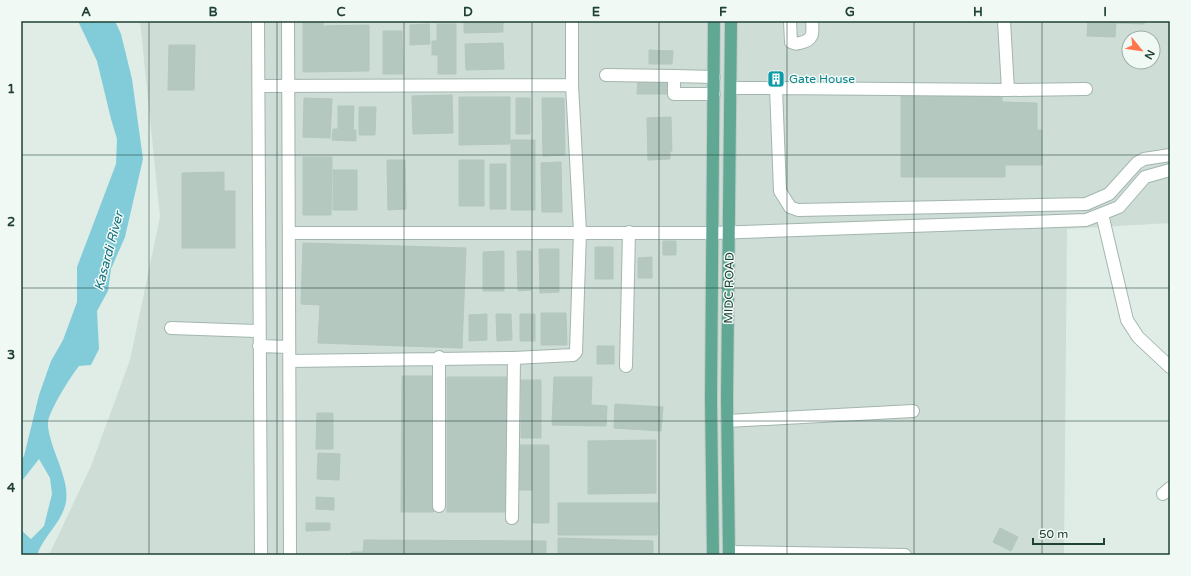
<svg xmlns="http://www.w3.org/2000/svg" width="1191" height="576" font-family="'Varela Round',sans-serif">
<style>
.built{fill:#ceddd6;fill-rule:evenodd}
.water{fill:#82ccd9}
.building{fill:#b5c8c0;stroke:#b2c7be}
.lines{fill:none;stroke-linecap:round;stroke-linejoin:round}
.minor-casing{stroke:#a2b6ae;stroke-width:14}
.major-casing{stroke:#c0cac7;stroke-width:14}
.minor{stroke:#fff;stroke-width:12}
.major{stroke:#60a894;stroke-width:12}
.grid{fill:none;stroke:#1f4036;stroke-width:1;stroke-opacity:0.55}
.labels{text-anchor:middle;stroke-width:3;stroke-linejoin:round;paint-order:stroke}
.culture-label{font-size:12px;fill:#0d838f;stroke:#f1f9f5;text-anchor:start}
.street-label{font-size:12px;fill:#1f4036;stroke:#f1f9f5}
.water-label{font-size:13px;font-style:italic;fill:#127183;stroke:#f1f9f5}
.neatline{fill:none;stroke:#1f4036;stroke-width:1.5}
.grid-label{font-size:13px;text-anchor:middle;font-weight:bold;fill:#1f4036}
</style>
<rect width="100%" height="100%" fill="#e0ede7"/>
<path class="built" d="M140,21H1170V223L1067,229L1064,555H49L91,466L130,360L160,217ZM1129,38H1153V62H1129Z"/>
<path class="water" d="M78,21H115L121,34L132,79L143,159L125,237L111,269L108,291L97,311L99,349L91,365L79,366C71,376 50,409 48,422C47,432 55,453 59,463C63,476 68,487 66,502C62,523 44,535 37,555H21V530L31,539L44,526L52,494L50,478L39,459L21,482V460L24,456L39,395L51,361L63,340L77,302V267L116,164L117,139L111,119L97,61Z"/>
<path class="building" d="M303,21H323V26L369,25V71L303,72Z
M464,21H503V32L464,33Z
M1088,21H1144V24L1116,23L1115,37L1087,36Z
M429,24L430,44L410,45V25Z
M437,24H456V74H438V55H432V41H437Z
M383,31H402L403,74H383Z
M503,43L504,69L466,70L465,44Z
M169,45H195L194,90H168Z
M649,50L673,51L672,64H649Z
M638,77L671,78V94H637Z
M1002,92V102L1037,103V130H1042V165H1005V177H901V96Z
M452,95L453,133L413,134L412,96Z
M459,97H510V144L459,145Z
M304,98L332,99L330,138L303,137Z
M516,98H530V134H516Z
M542,98H564L565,155L543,156Z
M338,106H354L353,130H356V141L332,140L333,129H338Z
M359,107H376L375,135H359Z
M671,117L672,151H670V159L648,160L647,118Z
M511,140H535V210H511Z
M303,157H332L331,215H303Z
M387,160H405L406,209L388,210Z
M459,160H484V206H459Z
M561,162L562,212H542L541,163Z
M490,164H506V209H490Z
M333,170H357V210H333Z
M224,172V191H235V248H182V173Z
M663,241H676V255H663Z
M303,243L466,248L462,348L318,343L320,305L301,304Z
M595,247H613V279H595Z
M539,249H559V292L540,293Z
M504,251V291H483V252Z
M517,251H531V290L518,291Z
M652,257V278H638V258Z
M541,313H566L567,345H541Z
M487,314V340L469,341V315Z
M496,314H511L512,340L497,341Z
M520,314H535V341H520Z
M597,346H614V364H597Z
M402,376H436L434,512H401Z
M447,377H509V512H447Z
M554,377H592L591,405L607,406L606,426L552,425Z
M521,380H541V438H521Z
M615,404L663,407L661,431L614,428Z
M317,413H333V449H316Z
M656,440V493L588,494V441Z
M516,445H549V523H533V490H516Z
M318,453L340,454L339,480L317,479Z
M316,497L334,498V510L316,509Z
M558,503H658L657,535H558Z
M306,523H330V530L306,531Z
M1000,528L1018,537L1011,551L993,542Z
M558,538L653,541V555H558Z
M364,540L546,541V555H351V552H363Z"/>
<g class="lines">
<g class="minor-casing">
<path id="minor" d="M258,21L261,555
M288,21L290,555
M790,21L791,42C795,44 796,44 800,43C814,40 813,33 812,21
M1004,21L1008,90L1086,89
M606,75L674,76
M259,86L572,85
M731,88H776L780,191L790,207L798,210L1086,204L1109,194L1137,163L1144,159L1170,155
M776,88L1008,90
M714,94H674V76L714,77
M1102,214L1127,320L1138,337L1170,367
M290,233H713L1086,220L1119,207L1145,177L1170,170
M171,328L259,331
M259,346L289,347
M290,361L514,358L573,355L576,352L580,232L572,85V21
M626,366L629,232
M727,421L913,411
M1163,494L1170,488
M439,506V357
M512,518L514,358
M729,552L905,555"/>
</g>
<g class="major-casing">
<path id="major" d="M713,555L711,399L714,21
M729,555L727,399L731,21"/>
</g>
<use href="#minor" class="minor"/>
<use href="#major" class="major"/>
</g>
<path class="grid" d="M149,21V555M277,21V555M404,21V555M532,21V555M659,21V555M787,21V555M914,21V555M1042,21V555M21,155H1170M21,288H1170M21,421H1170"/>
<defs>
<g id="building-square" transform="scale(0.9)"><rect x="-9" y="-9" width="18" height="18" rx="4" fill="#0f9aa8" stroke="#f1f9f5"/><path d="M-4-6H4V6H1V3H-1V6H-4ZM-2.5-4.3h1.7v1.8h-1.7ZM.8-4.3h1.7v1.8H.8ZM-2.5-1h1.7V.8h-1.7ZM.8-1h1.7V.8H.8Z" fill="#fff"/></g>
</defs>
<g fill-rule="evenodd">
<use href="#building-square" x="776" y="79"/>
</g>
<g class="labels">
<g class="culture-label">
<text x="789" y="83">Gate House</text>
</g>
<g class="street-label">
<text transform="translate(729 288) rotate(-89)" y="4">MIDC ROAD</text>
</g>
<g class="water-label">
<text transform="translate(108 251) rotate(-75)" y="5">Kasardi River</text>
</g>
</g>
<rect width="1191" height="576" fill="none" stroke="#f1f9f5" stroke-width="44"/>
<g transform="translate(1141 50) rotate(119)"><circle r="19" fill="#f1f9f5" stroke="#9dafa9"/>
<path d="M0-3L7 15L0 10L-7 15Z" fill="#ff764c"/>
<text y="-6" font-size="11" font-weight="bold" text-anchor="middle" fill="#1f4036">N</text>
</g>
<path d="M1033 538v6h71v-6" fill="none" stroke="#1f4036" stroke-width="2"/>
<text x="1039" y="538" font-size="12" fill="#1f4036" stroke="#f1f9f5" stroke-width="3" paint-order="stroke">50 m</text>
<rect x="22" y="22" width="1147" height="532" class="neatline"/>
<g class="grid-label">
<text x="86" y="16">A</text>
<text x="213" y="16">B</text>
<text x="341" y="16">C</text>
<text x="468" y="16">D</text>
<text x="596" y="16">E</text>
<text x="723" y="16">F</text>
<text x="850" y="16">G</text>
<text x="978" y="16">H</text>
<text x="1105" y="16">I</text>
<text x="11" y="93">1</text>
<text x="11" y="226">2</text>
<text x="11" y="359">3</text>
<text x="11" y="492">4</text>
</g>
</svg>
